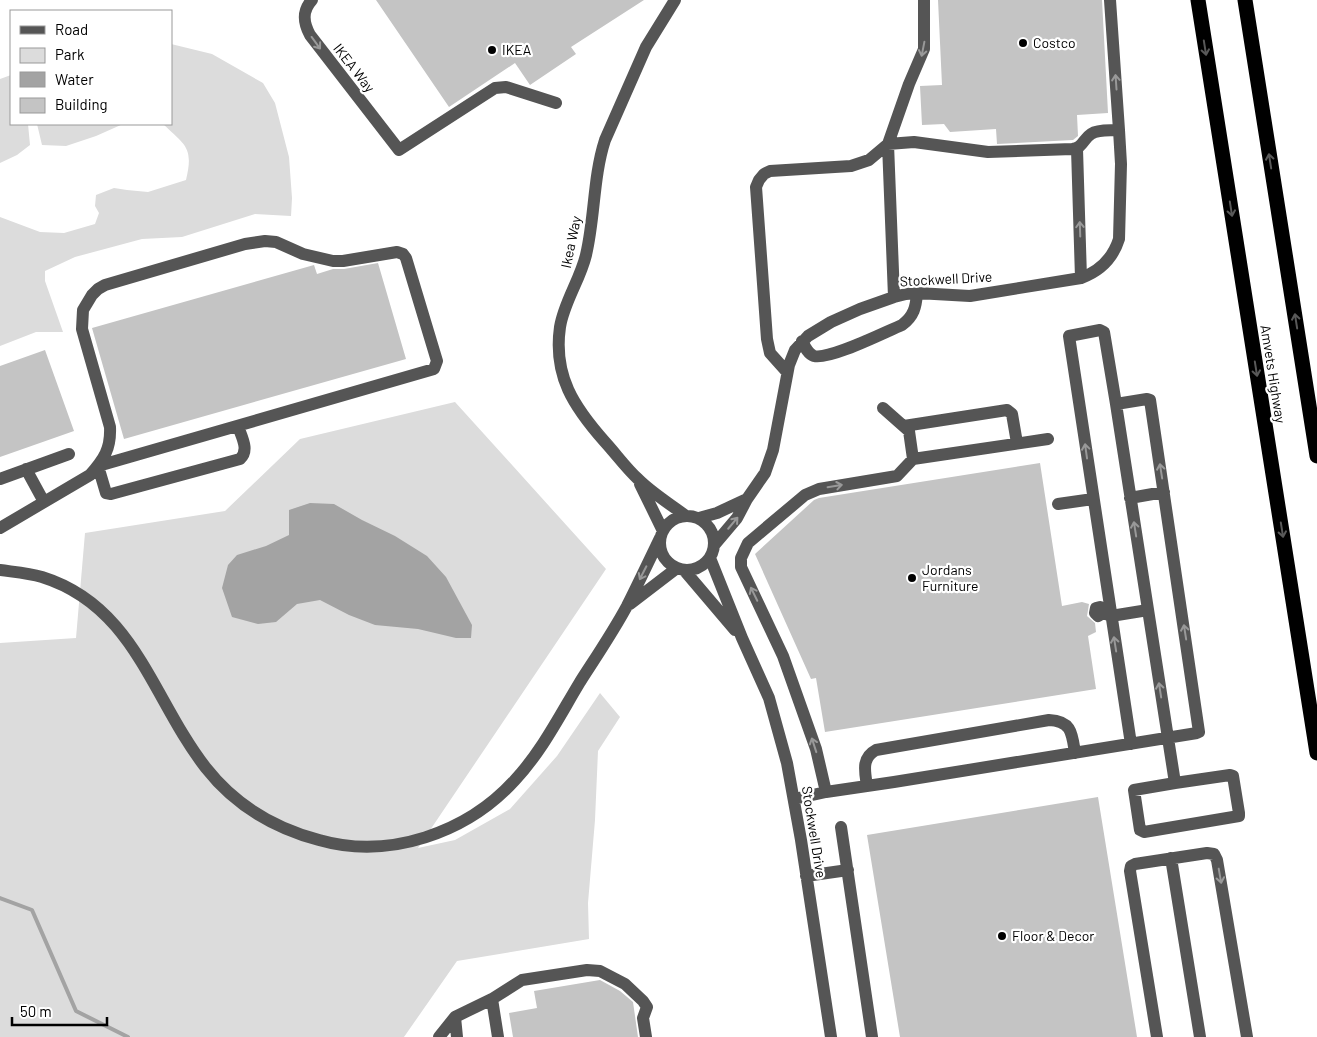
<svg xmlns="http://www.w3.org/2000/svg" width="1317" height="1037" font-family="Barlow,sans-serif">
<style>
.green{fill:#dcdcdc}
.water{fill:#a3a3a3}
.lines{fill:none;stroke-linecap:round;stroke-linejoin:round}
.stream{stroke:#a3a3a3;stroke-width:4}
.building{fill:#c4c4c4}
.minor{stroke:#555;stroke-width:12}
.highway{stroke:#000;stroke-width:15}
.oneway{stroke:#999}
.oneway2{stroke:#595959}
.poi-dot{fill:#000;stroke:#fff;stroke-width:2}
.labels{text-anchor:middle;stroke-width:4.5;stroke-linejoin:round;paint-order:stroke}
.poi-label{font-size:14px;fill:#000;stroke:#fff;text-anchor:start}
.street-label{font-size:14px;fill:#000;stroke:#fff}
</style>
<rect width="100%" height="100%" fill="#fff"/>
<path class="green" d="M171,44L212,54L263,83L275,103L289,157L292,198L291,216L255,214L182,237L142,239L75,257L45,271V281L63,332H36L0,346V217L40,232L64,233L95,224L99,213L95,206L96,195L114,188L127,190L148,192L186,180C194,147 185,145 163,124H171Z
M11,75V124H28L30,145L17,155L0,163V79Z
M37,124H123L96,136L66,146L42,145Z
M455,402L606,569L418,848L455,840L510,809L557,756L600,693L620,717L598,751L595,820L588,903L589,939L457,961L404,1037H0V643L76,638L85,533L225,511L300,439Z"/>
<path class="water" d="M310,503L334,504L362,520L395,536L427,556L446,577L472,625L471,638H456L418,629L375,625L349,615L320,600L297,604L276,622L258,624L232,617L222,588L228,565L237,555L266,546L289,535V510Z"/>
<g class="lines">
<path class="stream" d="M0,898L32,910L76,1011L128,1037"/>
</g>
<path class="building" d="M376,0H644L571,47L576,54L530,85L515,63L449,107Z
M938,0H1102L1108,113L1077,115L1078,136L1073,140L997,144L996,129L950,132L944,124L922,125L920,86L942,85Z
M378,263L406,359L124,439L92,328L314,265L317,274L333,269H344Z
M45,350L74,431L0,457V366Z
M1040,463L1062,606L1082,602L1089,604L1087,616L1095,623L1096,632L1088,636L1096,689L825,732L816,678L811,679L755,554L814,500L819,498Z
M1098,797L1137,1037H900L867,835Z
M600,980L620,991L633,1002L638,1037H513L509,1013L537,1008L534,991Z"/>
<g class="lines">
<path class="minor" d="M312,0C302,11 303,22 310,35L399,150L495,88L506,87L556,103
M675,0L646,47L605,140C593,177 595,217 586,255C580,280 564,302 560,327C553,376 574,407 605,442C616,454 626,468 638,479C652,493 670,504 686,516
M1110,0L1119,130
M1077,149L1081,278
M894,297L888,144L909,84L924,49V0
M802,341C805,347 808,354 814,356C830,360 885,332 902,325C914,316 916,307 917,293
M1116,404L1175,783L1230,775L1233,776L1239,813V816L1144,832L1140,830L1134,790L1175,783
M883,408L909,431L913,459L1048,439
M904,426L1007,410L1012,414L1017,443
M98,466L106,493L111,494L240,459C250,450 241,436 238,426
M26,469L44,502
M0,479L69,454
M640,484L663,531
M1130,498L1164,492
M1058,504L1093,499
M660 543a27 27 0 1 1 54 0a27 27 0 1 1-54 0Z
M699,518L717,513L747,499
M0,528L90,475C104,459 111,449 110,427L82,329L83,310L92,295L98,289L105,285L245,244L265,241L276,242L303,254L333,261H343L397,252L403,254L406,258L437,361L434,369L98,466
M715,544L737,518L747,499L765,473L773,450L789,365L795,350L808,336L831,322L860,309L894,297L906,294L917,293L970,296L1081,278C1100,271 1113,258 1119,239L1121,164L1119,130C1110,131 1099,129 1091,134C1083,139 1083,148 1072,149L988,152L914,142L888,144L869,160L851,166L770,171L764,174L759,180L756,187L767,339L770,353L787,372
M710,558L742,638L769,698L787,763L801,840L831,1037
M0,570C14,572 28,573 42,577C135,606 152,699 206,768C235,805 274,828 319,840C389,860 467,833 515,780C542,751 560,715 580,682C596,657 613,632 627,606C638,584 649,561 660,538
M684,570L735,630
M630,604L677,568
M1103,613V611L1100,607L1096,608L1095,613L1098,616L1103,613L1111,616L1148,610
M867,786C865,772 861,758 876,750L1049,720C1072,721 1072,734 1075,753
M826,792L816,749L783,656L741,567V558L748,543L805,495L819,489L897,476L913,459
M794,799L826,792L894,782L1197,733L1199,732L1150,400L1147,399L1116,404L1104,332L1100,330L1069,336L1131,744
M841,827L872,1037
M1171,858L1200,1037
M806,876L848,870
M455,1017L457,1037
M439,1037L455,1017L492,999
M498,1037L492,999L522,980L587,970L600,971L625,984L643,1001L647,1007L643,1018L646,1037
M1157,1037L1130,871L1131,866L1135,864L1207,853L1214,854L1217,860L1247,1037"/>
<path class="highway" d="M1198,0L1317,753
M1245,0L1317,456"/>
</g>
<defs><path id="oneway-shaft" d="M-6 0H5M1.5-3L5.5 0L1.5 3" fill="none" stroke-width="1.6" stroke-linecap="round" stroke-linejoin="round" transform="scale(1.25)"/></defs>
<g class="oneway">
<use href="#oneway-shaft" transform="translate(316 43) rotate(54)"/>
<use href="#oneway-shaft" transform="translate(923 49) rotate(101)"/>
<use href="#oneway-shaft" transform="translate(1116 82) rotate(-94)"/>
<use href="#oneway-shaft" transform="translate(1080 229) rotate(-92)"/>
<use href="#oneway-shaft" transform="translate(1086 451) rotate(-98)"/>
<use href="#oneway-shaft" transform="translate(1161 471) rotate(-99)"/>
<use href="#oneway-shaft" transform="translate(835 486) rotate(-9)"/>
<use href="#oneway-shaft" transform="translate(733 523) rotate(-50)"/>
<use href="#oneway-shaft" transform="translate(1135 529) rotate(-99)"/>
<use href="#oneway-shaft" transform="translate(643 573) rotate(117)"/>
<use href="#oneway-shaft" transform="translate(754 594) rotate(-116)"/>
<use href="#oneway-shaft" transform="translate(1185 632) rotate(-99)"/>
<use href="#oneway-shaft" transform="translate(1115 644) rotate(-99)"/>
<use href="#oneway-shaft" transform="translate(1160 690) rotate(-99)"/>
<use href="#oneway-shaft" transform="translate(814 745) rotate(-108)"/>
<use href="#oneway-shaft" transform="translate(1220 876) rotate(80)"/>
</g>
<g class="oneway2">
<use href="#oneway-shaft" transform="translate(1205 48) rotate(81)"/>
<use href="#oneway-shaft" transform="translate(1270 161) rotate(-99)"/>
<use href="#oneway-shaft" transform="translate(1231 209) rotate(81)"/>
<use href="#oneway-shaft" transform="translate(1296 321) rotate(-99)"/>
<use href="#oneway-shaft" transform="translate(1256 369) rotate(81)"/>
<use href="#oneway-shaft" transform="translate(1282 530) rotate(81)"/>
</g>
<g class="poi-dot">
<circle cx="1023" cy="43" r="5"/>
<circle cx="492" cy="50" r="5"/>
<circle cx="912" cy="578" r="5"/>
<circle cx="1002" cy="936" r="5"/>
</g>
<g class="labels">
<g class="poi-label">
<text x="1033" y="48">Costco</text>
<text x="502" y="55">IKEA</text>
<text x="922" y="575">Jordans<tspan x="922" dy="16">Furniture</tspan></text>
<text x="1012" y="941">Floor &amp; Decor</text>
</g>
<g class="street-label">
<text transform="translate(354 68) rotate(52)" y="5">IKEA Way</text>
<text transform="translate(571 242) rotate(-78)" y="5">Ikea Way</text>
<text transform="translate(946 279) rotate(-3)" y="5">Stockwell Drive</text>
<text transform="translate(1273 374) rotate(81)" y="5">Amvets Highway</text>
<text transform="translate(814 832) rotate(81)" y="5">Stockwell Drive</text>
</g>
</g>
<rect x="10" y="10" width="162" height="115" fill="#ffffff" stroke="#999999"/>
<rect x="20" y="26" width="25" height="8" fill="#555555" stroke="#999999"/>
<text x="55" y="35" font-size="15" fill="#000000">Road</text>
<rect x="20" y="48" width="25" height="15" fill="#dcdcdc" stroke="#999999"/>
<text x="55" y="60" font-size="15" fill="#000000">Park</text>
<rect x="20" y="72" width="25" height="15" fill="#a3a3a3" stroke="#999999"/>
<text x="55" y="85" font-size="15" fill="#000000">Water</text>
<rect x="20" y="98" width="25" height="15" fill="#c4c4c4" stroke="#999999"/>
<text x="55" y="110" font-size="15" fill="#000000">Building</text>
<path d="M12 1017v8h95v-8" fill="none" stroke="#000000" stroke-width="2.5"/>
<text x="20" y="1017" font-size="15" fill="#000000" stroke="#ffffff" stroke-width="4" paint-order="stroke">50 m</text>
</svg>
